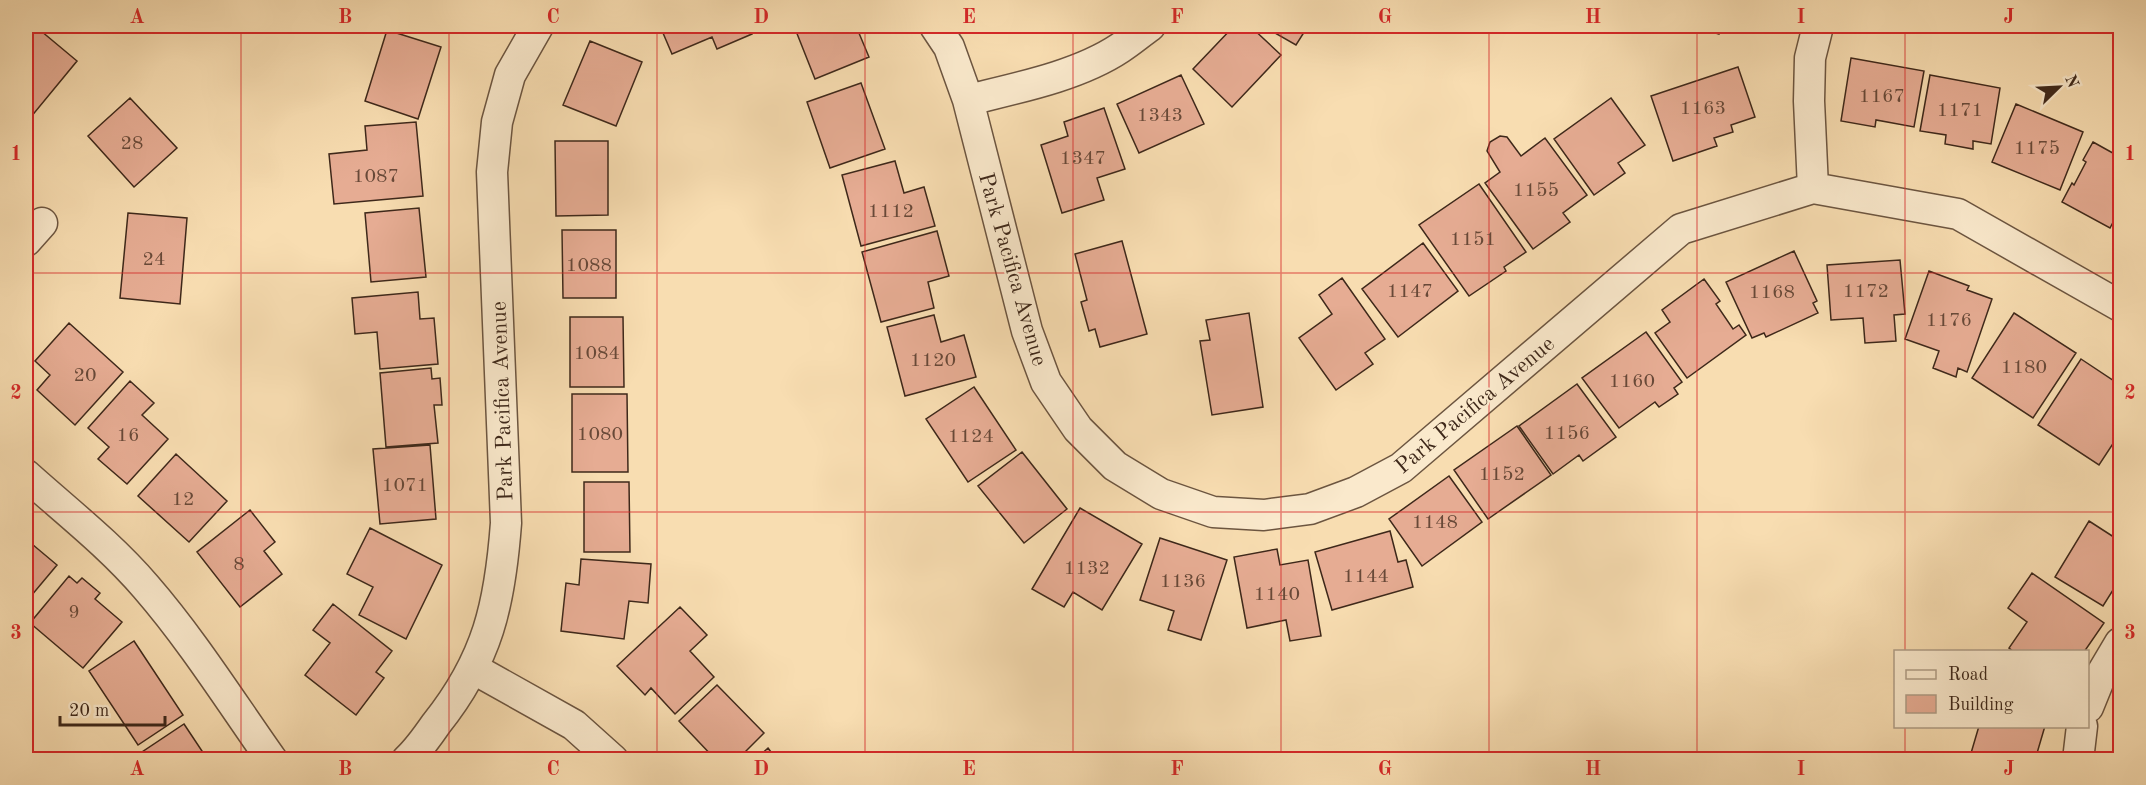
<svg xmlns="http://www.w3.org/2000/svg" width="2146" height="785" font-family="'Old Standard TT',serif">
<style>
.building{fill:#e6ac93;stroke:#3e281a;stroke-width:1.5}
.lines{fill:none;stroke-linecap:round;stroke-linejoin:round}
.street-casing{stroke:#6c5540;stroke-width:33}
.street{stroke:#fae9cc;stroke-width:30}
.grid{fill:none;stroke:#d62828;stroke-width:1.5;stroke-opacity:0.55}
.labels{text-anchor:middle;stroke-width:4.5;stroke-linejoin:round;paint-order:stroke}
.number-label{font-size:20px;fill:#684938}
.street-label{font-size:22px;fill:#3e281a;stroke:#fae9cc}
.neatline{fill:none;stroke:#d62828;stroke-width:2}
.grid-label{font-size:20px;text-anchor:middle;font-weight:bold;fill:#d62828}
</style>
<rect width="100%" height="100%" fill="#f8ddb1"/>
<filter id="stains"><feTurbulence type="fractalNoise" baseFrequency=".00333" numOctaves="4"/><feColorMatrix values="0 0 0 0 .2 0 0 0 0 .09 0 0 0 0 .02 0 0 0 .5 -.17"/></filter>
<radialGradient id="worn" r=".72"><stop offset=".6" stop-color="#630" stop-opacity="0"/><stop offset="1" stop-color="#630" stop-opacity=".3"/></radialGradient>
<path class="building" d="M32,26H35L77,61L26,123V33Z
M660,26H749L752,34L717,49L712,37L672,54Z
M794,26H856L869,57L815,79Z
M1234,26H1250L1281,55L1232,107L1193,69Z
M1263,26H1308L1296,45Z
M1692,26H1722L1719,34Z
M387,30L441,47L418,119L365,101Z
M590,41L642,62L616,126L563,105Z
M1851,58L1924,71L1914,127L1876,120L1875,127L1841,121Z
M1738,67L1755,117L1731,125L1733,132L1714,138L1717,146L1673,161L1651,96Z
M1181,75L1204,124L1139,153L1117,104Z
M1930,75L2000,88L1991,144L1973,141V149L1945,144L1946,135L1920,131Z
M861,83L885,149L830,168L807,102Z
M130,98L177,148L134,187L88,136Z
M1611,98L1645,145L1618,163L1625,173L1594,195L1554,139Z
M2016,104L2083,132L2060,190L1992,162Z
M1104,108L1125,169L1097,178L1104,200L1062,213L1041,145L1068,136L1064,122Z
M416,122L423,196L334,204L329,154L367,150L365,126Z
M1500,136L1507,137L1521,156L1545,138L1587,195L1563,213L1570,222L1533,249L1485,183L1500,172L1487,151L1490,142Z
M555,141H608V215L556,216Z
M2093,142L2120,157V209L2110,228L2062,202L2072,183L2074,185L2086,162L2083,160Z
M895,161L904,193L924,187L935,226L861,246L842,175Z
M1479,184L1526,252L1504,267L1506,271L1469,296L1419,225Z
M419,208L426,277L371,282L365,213Z
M128,213L187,218L180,304L120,298Z
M562,230H616V298H563Z
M937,231L949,276L928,282L934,308L881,322L862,252Z
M1122,241L1147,334L1100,347L1095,329L1089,331L1081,302L1087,300L1075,254Z
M1423,243L1458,291L1398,337L1362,289Z
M1794,251L1817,301L1813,303L1818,313L1766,337L1764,333L1752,338L1726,282Z
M1900,260L1905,314L1894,315L1896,341L1865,343L1863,318L1831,320L1827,265Z
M1929,271L1969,286L1967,290L1992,299L1967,372L1958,368L1956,377L1933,368L1939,351L1905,339Z
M1342,278L1385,339L1365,353L1373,364L1336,390L1299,338L1332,314L1319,295Z
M1704,279L1720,301L1716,304L1733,329L1739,325L1746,335L1687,378L1655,333L1670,322L1662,310Z
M418,292L420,319L434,318L438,364L380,369L377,332L355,334L352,298Z
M1249,313L1263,407L1212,415L1200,341L1210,340L1206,320Z
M2014,313L2076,353L2033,418L1972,378Z
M934,315L941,342L964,335L976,377L905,396L887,327Z
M570,317H623L624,387H570Z
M69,323L123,372L75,425L37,390L50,375L35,361Z
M1646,332L1682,382L1674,388L1678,394L1659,407L1655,402L1619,428L1582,378Z
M2081,359L2120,385V433L2099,465L2038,425Z
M431,368L432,379L440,378L442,405H434L438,443L386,447L380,373Z
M130,381L154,403L142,415L168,439L127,484L98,459L109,447L88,428Z
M1577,384L1616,437L1583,461L1579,455L1553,474L1519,426Z
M974,387L1016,450L968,482L926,419Z
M572,394H627L628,472H572Z
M1517,426L1551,475L1488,519L1454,470Z
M430,445L436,519L380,524L373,449Z
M1022,452L1067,509L1024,543L978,486Z
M176,454L227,501L189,542L138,496Z
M1449,476L1482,522L1422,566L1389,519Z
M584,482H629L630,552H584Z
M1080,508L1142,544L1102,610L1073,592L1064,607L1032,589Z
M250,510L275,542L264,551L282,574L240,607L197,552Z
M2089,521L2120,541V584L2118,582L2103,606L2055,577Z
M370,528L442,565L406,639L359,615L373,587L347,574Z
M1390,531L1398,562L1406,560L1413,587L1332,610L1315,552Z
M1160,538L1227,560L1201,640L1168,630L1174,611L1140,600Z
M26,539L57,565L26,602Z
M1277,549L1280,565L1308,560L1321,636L1290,641L1286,620L1247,628L1234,557Z
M581,559L651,564L648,603L629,601L624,639L561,631L566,583L579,585Z
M2032,573L2104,623L2084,652H2014L2009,648L2027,622L2008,608Z
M69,576L77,583L82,578L100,593L95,599L122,622L83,668L30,623Z
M333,604L392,651L376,672L384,678L356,715L305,675L330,643L313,630Z
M680,607L707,635L690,651L714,677L675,714L651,688L645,695L617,666Z
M134,641L183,715L138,745L89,671Z
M717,685L764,733L737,760H716L679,721Z
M184,724L208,760H143L139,754Z
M1979,726H2045L2035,760H1969Z
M768,748L777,760H755Z"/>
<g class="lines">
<g class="street-casing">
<path id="street" d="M935,26L949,47L968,100L1027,331L1046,382L1078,429L1115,466L1161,494L1213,512L1264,515L1310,509L1356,492L1401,468L1681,229L1813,188L1958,214L2120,306
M968,100C1017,88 1078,76 1120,48C1131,41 1140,33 1150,26
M1813,188L1809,101L1810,58L1818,26
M26,241L42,223
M26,475C66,511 110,545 146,587C192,640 231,702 272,760
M474,669L574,725L613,760
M2088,707L2101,675L2120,643
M407,760C418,750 427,737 436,724C488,659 500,604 506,523L492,172L497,122L510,75L538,26
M2078,760L2082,726"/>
</g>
<use href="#street" class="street"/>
</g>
<path class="grid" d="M241,26V760M449,26V760M657,26V760M865,26V760M1073,26V760M1281,26V760M1489,26V760M1697,26V760M1905,26V652M26,273H2120M26,512H2120M1905,726V760"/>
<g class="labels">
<g class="number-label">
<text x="1882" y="102">1167</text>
<text x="1703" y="114">1163</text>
<text x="1960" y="116">1171</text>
<text x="1160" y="121">1343</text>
<text x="132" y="149">28</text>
<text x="2037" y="154">1175</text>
<text x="1083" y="164">1347</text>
<text x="376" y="182">1087</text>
<text x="1536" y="196">1155</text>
<text x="891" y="217">1112</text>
<text x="1473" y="245">1151</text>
<text x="154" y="265">24</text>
<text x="589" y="271">1088</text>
<text x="1410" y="297">1147</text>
<text x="1866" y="297">1172</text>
<text x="1772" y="298">1168</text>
<text x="1949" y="326">1176</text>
<text x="597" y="359">1084</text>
<text x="933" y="366">1120</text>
<text x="2024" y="373">1180</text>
<text x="85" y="381">20</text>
<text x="1632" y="387">1160</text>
<text x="1567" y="439">1156</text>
<text x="600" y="440">1080</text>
<text x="128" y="441">16</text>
<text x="971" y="442">1124</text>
<text x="1502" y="480">1152</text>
<text x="405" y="491">1071</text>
<text x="183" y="505">12</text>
<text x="1435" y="528">1148</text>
<text x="239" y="570">8</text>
<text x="1087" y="574">1132</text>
<text x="1366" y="582">1144</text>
<text x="1183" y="587">1136</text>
<text x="1277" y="600">1140</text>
<text x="74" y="618">9</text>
</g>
<g class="street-label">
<text transform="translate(1014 269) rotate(74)" y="8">Park Pacifica Avenue</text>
<text transform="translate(501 401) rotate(-92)" y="8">Park Pacifica Avenue</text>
<text transform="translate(1474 404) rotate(-40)" y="8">Park Pacifica Avenue</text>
</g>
</g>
<rect width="2146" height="785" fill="none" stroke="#f8ddb1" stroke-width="66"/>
<rect x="1894" y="650" width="195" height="78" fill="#fae9cc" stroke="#af9c85" stroke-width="1.5"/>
<rect x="1906" y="670" width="30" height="9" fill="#fae9cc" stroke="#af9c85" stroke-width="1.5"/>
<text x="1948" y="680" font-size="18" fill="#3e281a">Road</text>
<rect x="1906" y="695" width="30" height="18" fill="#e6ac93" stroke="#af9c85" stroke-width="1.5"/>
<text x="1948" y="710" font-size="18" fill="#3e281a">Building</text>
<g transform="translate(2059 87) rotate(66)" stroke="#fae9cc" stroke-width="4.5" paint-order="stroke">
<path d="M0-4.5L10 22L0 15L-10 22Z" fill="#3e281a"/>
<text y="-9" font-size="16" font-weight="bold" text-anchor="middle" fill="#3e281a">N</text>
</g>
<path d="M60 716v9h105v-9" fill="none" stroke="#3e281a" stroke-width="3"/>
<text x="69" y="716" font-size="18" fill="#3e281a" stroke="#fae9cc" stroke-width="4.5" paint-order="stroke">20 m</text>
<rect x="33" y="33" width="2080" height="719" class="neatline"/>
<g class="grid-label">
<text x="137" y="23">A</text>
<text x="345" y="23">B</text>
<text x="553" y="23">C</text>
<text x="761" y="23">D</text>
<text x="969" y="23">E</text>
<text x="1177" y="23">F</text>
<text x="1385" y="23">G</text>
<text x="1593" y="23">H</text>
<text x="1801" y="23">I</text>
<text x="2009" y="23">J</text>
<text x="16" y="160">1</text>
<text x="2130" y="160">1</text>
<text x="16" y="399">2</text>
<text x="2130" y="399">2</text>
<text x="16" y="639">3</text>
<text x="2130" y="639">3</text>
<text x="137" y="775">A</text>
<text x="345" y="775">B</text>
<text x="553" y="775">C</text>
<text x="761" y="775">D</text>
<text x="969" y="775">E</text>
<text x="1177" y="775">F</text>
<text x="1385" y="775">G</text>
<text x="1593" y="775">H</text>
<text x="1801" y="775">I</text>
<text x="2009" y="775">J</text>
</g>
<rect width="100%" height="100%" filter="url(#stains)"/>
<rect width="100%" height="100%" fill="url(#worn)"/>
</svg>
